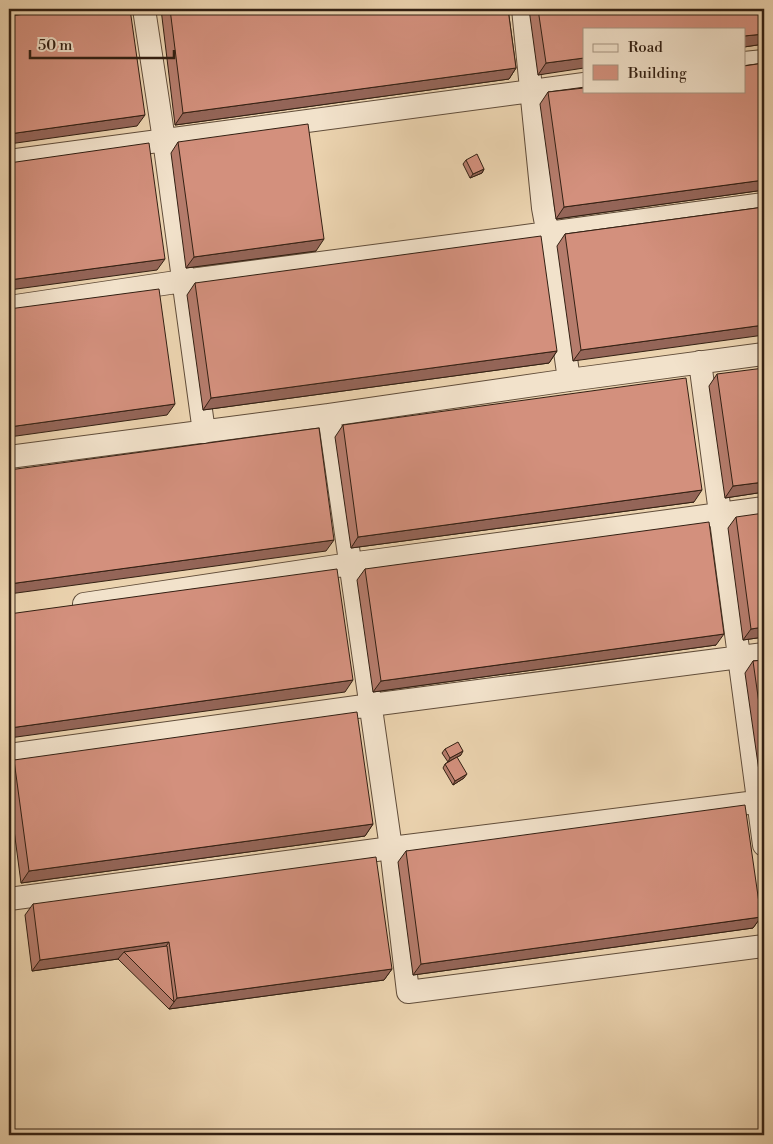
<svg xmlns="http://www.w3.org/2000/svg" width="773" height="1144" font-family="'Libre Bodoni',serif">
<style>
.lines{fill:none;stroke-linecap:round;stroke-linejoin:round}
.minor-casing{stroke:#614d3a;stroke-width:24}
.minor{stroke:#f2e2cb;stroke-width:22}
.wall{fill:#b57c6c;stroke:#332013}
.shaded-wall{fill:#946558;stroke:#332013}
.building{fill:#d3907d;stroke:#332013}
</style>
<rect width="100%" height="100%" fill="#ebd3af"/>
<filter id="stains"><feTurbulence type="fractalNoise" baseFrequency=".004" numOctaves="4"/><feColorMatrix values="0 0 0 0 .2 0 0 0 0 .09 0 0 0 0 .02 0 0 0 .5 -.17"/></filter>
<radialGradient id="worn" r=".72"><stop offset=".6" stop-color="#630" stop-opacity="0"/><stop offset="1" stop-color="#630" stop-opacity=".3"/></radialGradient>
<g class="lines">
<g class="minor-casing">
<path id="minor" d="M144,9L164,140L204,432
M523,9L543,208L551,251L569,380
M744,63L764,61
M9,161L584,84
M9,307L183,281L548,233L764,204
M700,362L764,845
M329,415L391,848L408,992L764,946
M9,457L329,415L569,380L764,354
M84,604L350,564L764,508
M9,755L371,705L764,654
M9,899L391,848L764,801"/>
</g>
<use href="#minor" class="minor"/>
</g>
<path class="wall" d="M161,9H508L516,68L509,79L175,125Z
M529,9H764V44L744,47V29L538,75Z
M764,63V190L556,219L540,104L548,92Z
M178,142L316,251L186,268L171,153Z
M466,160L484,169L482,173L470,178L463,164Z
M764,207L573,361L557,246L565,234Z
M195,283L557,351L549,363L203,410L187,295Z
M717,374L764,492L725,498L709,386Z
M343,425L694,502L351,548L335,437Z
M736,517L764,637L743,640L728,528Z
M365,569L716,645L373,692L357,580Z
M764,660V784L761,785L745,673L753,661Z
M445,749L461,755L450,761L464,778L453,785L443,768L445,764L448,762L442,753Z
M14,760L373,824L365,836L21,883L9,792V767Z
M406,851L761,917L753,928L413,975L398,862Z
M33,904L392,969L384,980L169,1009L118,959L32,971L25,915Z"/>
<path class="shaded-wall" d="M764,34V44L744,47V36Z
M584,58V68L538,75L546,63Z
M516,68L509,79L175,125L183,113Z
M145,115L137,126L9,144V134Z
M484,169L482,173L470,178L473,174Z
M764,180V190L556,219L564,207Z
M324,239L316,251L186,268L194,257Z
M165,259L157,270L9,290V280Z
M764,325V335L573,361L581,350Z
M557,351L549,363L203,410L211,398Z
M175,404L167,415L9,437V427Z
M764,482V492L725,498L733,486Z
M702,490L694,502L351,548L358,537Z
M334,540L326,551L9,594V584Z
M764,627V637L743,640L751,629Z
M724,634L716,645L373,692L381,681Z
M353,680L345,692L9,738V729L10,728Z
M463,751L461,755L448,762L450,758Z
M467,774L464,778L453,785L455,781Z
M373,824L365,836L21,883L29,871Z
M761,917L753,928L413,975L421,964Z
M169,942L161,953L124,952L118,959L32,971L40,960Z
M392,969L384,980L169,1009L177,998Z"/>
<path class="building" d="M65,9H130L145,115L9,134V16Z
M170,9H508L516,68L183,113Z
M538,9H764V34L744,36V29H584V58L546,63Z
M764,63V180L564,207L548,92L584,88V91H744V66Z
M308,124L324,239L194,257L178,142Z
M149,143L165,259L9,280V163Z
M477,154L484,169L473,174L466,160Z
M764,207V325L581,350L565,234Z
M541,236L557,351L211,398L195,283Z
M159,289L175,404L9,427V309Z
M764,368V482L733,486L717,374Z
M686,378L702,490L358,537L343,425Z
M319,428L334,540L9,584V470Z
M764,513V627L751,629L736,517Z
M709,522L724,634L381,681L365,569Z
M337,569L353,680L10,728L9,722V614Z
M764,660V739L753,661Z
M357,712L373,824L29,871L14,760Z
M458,742L463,751L450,758L445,749Z
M457,757L467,774L455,781L445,764Z
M745,805L761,917L421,964L406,851Z
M376,857L392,969L177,998L169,942L40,960L33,904Z
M167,946L174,1002L124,952Z"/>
<rect width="773" height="1144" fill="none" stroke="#ebd3af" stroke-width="30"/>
<rect x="10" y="10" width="753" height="1124" fill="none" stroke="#332013" stroke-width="2.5"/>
<rect x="15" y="15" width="743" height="1114" fill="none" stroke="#332013"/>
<rect x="583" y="28" width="162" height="65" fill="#f2e2cb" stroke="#a69481"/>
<rect x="593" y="44" width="25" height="8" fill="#f2e2cb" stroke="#a69481"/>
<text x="628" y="52" font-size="15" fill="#332013">Road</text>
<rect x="593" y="65" width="25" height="15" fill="#d3907d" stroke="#a69481"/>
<text x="628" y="78" font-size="15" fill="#332013">Building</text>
<path d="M30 50v8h144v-8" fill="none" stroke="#332013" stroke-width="2.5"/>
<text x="38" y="50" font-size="15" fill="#332013" stroke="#f2e2cb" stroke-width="4" paint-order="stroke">50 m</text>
<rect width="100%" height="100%" filter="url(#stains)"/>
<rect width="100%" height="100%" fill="url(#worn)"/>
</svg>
